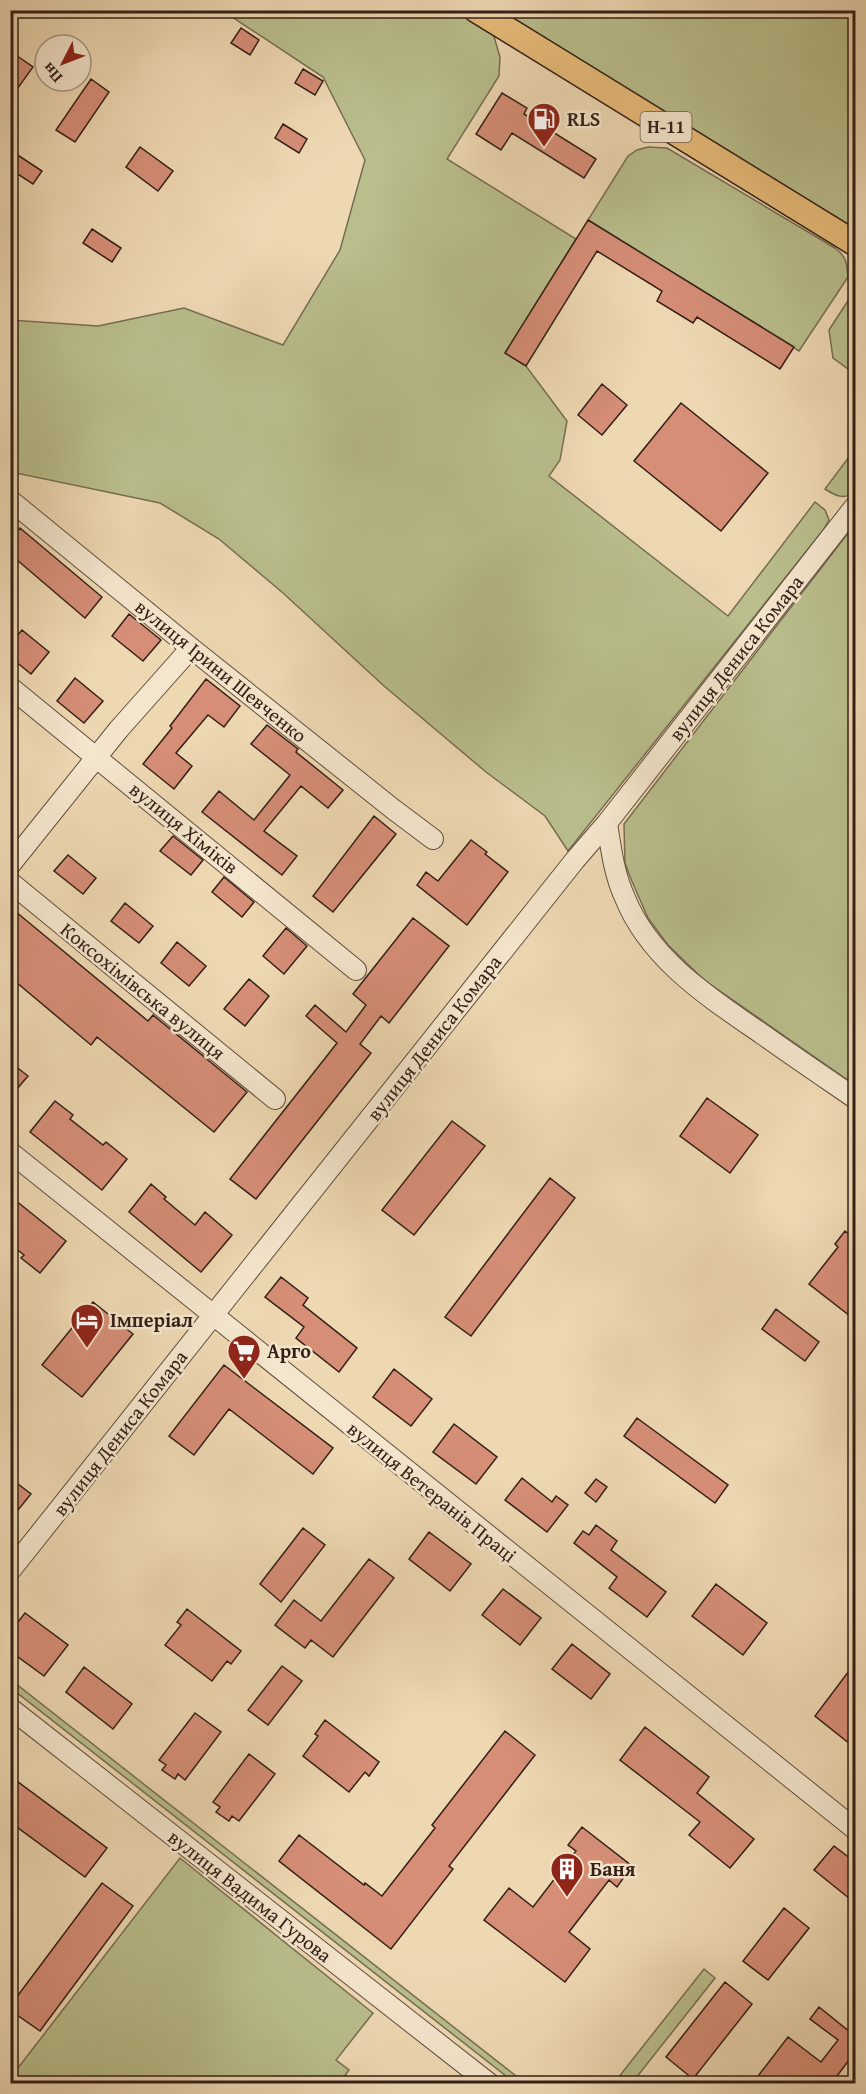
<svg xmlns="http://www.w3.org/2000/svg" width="866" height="2094" font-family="'Gentium Book Plus',serif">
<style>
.green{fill:#b9be8c;stroke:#766e52;stroke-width:1.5}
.building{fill:#d68e77;stroke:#341f17;stroke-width:1.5}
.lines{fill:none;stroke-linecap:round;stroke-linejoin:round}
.minor-casing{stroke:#624d3e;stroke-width:22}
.major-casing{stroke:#341f17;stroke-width:27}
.minor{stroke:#f4e6cd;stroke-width:20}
.major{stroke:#e7bc79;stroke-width:24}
.labels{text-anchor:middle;stroke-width:5;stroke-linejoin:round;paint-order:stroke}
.shield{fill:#f4e6cd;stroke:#6e5b4e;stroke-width:1.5}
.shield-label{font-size:18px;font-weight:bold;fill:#341f17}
.poi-label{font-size:20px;font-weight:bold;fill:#341f17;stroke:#f4e6cd;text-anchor:start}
.street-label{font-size:20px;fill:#341f17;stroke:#f4e6cd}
</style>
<rect width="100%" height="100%" fill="#eed8b2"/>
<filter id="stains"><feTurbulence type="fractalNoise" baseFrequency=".00333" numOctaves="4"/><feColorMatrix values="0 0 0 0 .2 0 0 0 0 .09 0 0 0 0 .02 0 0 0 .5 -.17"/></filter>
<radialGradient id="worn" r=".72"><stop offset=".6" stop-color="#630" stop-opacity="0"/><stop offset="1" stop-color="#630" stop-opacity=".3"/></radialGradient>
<path class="green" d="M223,11H455L493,33L500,57L499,76L447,159L576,239L505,353L526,366L567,421L560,460L549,476L728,616L815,502L825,510L829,520L824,529L568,851L545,816L486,772L384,686L283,593L219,539L160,503L11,472L10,320L98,326L184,308L283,345L340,250L365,160L323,77Z
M501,11H855V230Z
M648,147L667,148L835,248C846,256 847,263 848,277L799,351L588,220L628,156L637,150Z
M855,290L856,374H855L833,358L829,330Z
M855,449V492C844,500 836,496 825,489Z
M855,524V1085L704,980L668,945L648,918L631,879L625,863L624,824Z
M10,1680H11L525,2083H515L11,1688Z
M180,1858L373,2013L336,2060L349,2070L339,2084L11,2083V2077Z
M704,1969L715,1978L632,2083H614Z"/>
<path class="building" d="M241,28L259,40L250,55L231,43Z
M10,51L33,67L10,99Z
M303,69L323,81L315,95L295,83Z
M91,79L109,92L75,142L56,130Z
M502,93L527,108L524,114L596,159L584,178L512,133L501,150L476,134Z
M283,124L307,139L299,153L275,138Z
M140,147L173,171L158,191L126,167Z
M10,150L42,171L33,184L10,169Z
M588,220L794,347L780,369L697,317L693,323L657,301L662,291L597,251L526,366L505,353Z
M92,229L121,248L112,262L83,243Z
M602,384L627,405L602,435L578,415Z
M681,403L768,473L721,531L634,461Z
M20,528L102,597L85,618L10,554V540Z
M129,614L161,640L143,661L112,636Z
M22,630L49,652L31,674L10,657V644Z
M75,678L103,701L84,723L57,701Z
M206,679L240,706L224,727L208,715L176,753L192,766L174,789L143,764L172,728L170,726Z
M267,725L298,749L296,752L343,790L328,808L301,786L264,831L297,856L282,875L202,812L219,791L254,820L290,775L251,744Z
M374,816L396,834L333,912L313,896Z
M173,836L203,860L191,875L160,851Z
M471,840L487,852L485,854L508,872L467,925L417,885L426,872L438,881Z
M68,855L96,878L83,894L54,871Z
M224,877L254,902L242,917L212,892Z
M125,903L153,926L139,943L111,921Z
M10,907L148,1021L153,1015L247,1092L214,1132L97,1037L91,1045L10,977Z
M413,918L449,946L389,1023L381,1016L360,1044L371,1053L256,1199L230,1179L337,1043L306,1016L315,1005L346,1032L366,1005L353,994Z
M286,928L307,946L284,974L263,956Z
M177,942L206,966L189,986L161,963Z
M249,979L269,996L245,1026L224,1009Z
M10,1062L28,1076L10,1097Z
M707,1098L758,1135L730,1173L680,1136Z
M55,1101L73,1115L70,1119L103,1145L106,1142L127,1159L102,1190L30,1132Z
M452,1121L485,1146L414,1235L382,1210Z
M550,1178L575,1198L471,1336L445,1317Z
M151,1184L166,1197L164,1199L195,1225L205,1212L232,1235L201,1272L129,1212Z
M10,1196L66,1241L40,1273L21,1258L24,1255L10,1244Z
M845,1231L855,1239V1309L850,1316L809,1284L838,1247L835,1244Z
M281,1277L308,1298L303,1305L357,1348L339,1372L296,1338L304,1327L265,1297Z
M93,1302L133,1334L82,1397L42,1365Z
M776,1309L819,1342L805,1361L762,1329Z
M224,1365L333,1448L313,1474L229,1409L194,1455L169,1436Z
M394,1369L432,1399L411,1426L373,1397Z
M637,1418L728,1485L715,1503L624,1436Z
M454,1424L497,1457L476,1484L433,1452Z
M10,1478L31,1494L10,1520Z
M522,1478L552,1502L556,1496L568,1505L547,1532L505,1500Z
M596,1479L607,1487L596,1502L585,1493Z
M596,1525L617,1541L611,1550L666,1592L647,1617L609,1588L617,1577L574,1543L583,1531L589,1535Z
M303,1528L325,1545L281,1602L260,1584Z
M429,1532L471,1564L450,1591L409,1559Z
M369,1559L394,1578L333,1657L311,1640L305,1648L275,1625L294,1600L321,1621Z
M716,1584L767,1623L743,1655L692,1616Z
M503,1589L541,1618L520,1645L482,1615Z
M187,1609L241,1651L231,1664L227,1661L212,1681L165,1645L181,1625L177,1622Z
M25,1613L68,1645L44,1676L10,1651V1632Z
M572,1644L610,1674L591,1699L552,1669Z
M855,1663V1748L815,1716Z
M282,1666L302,1681L268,1725L248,1710Z
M84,1667L132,1704L113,1729L66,1692Z
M195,1713L221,1732L185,1780L178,1774L175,1779L162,1770L166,1765L159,1760Z
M325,1720L379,1762L369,1776L365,1772L349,1792L303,1756L318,1736L315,1734Z
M645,1727L709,1777L697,1793L754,1839L730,1868L689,1835L700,1822L620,1760Z
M505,1731L535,1755L449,1866L453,1869L391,1949L279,1861L299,1835L364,1885L365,1883L382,1896L435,1828L432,1825Z
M249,1754L275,1774L239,1821L232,1816L229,1821L216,1812L220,1807L213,1802Z
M10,1776L107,1848L85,1877L10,1822Z
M582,1827L632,1866L617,1887L609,1880L569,1932L590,1949L565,1982L484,1920L509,1888L533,1907L576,1851L568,1845Z
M834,1846L855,1862V1903L814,1870Z
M102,1883L133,1906L40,2031L10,2010V2006Z
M784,1908L809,1928L768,1980L743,1961Z
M725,1982L752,2004L693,2079L666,2057Z
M819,2007L855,2036V2052L831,2084H752L788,2037L821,2062L838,2040L810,2019Z"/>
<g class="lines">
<g class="minor-casing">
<path id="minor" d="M10,500L191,648L393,809L433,839
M10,687L356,970
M607,823C611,849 614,874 625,898C650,960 710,998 762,1034C793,1056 824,1077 856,1099
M10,865L119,729L191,648
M10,882L275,1099
M10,1152L856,1830
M10,1571L575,860L607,823L856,505
M10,1708L490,2084"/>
</g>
<g class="major-casing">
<path id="major" d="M476,10L856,244"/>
</g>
<use href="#minor" class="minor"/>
<use href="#major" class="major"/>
</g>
<defs>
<g id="fuel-pin" transform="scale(1.725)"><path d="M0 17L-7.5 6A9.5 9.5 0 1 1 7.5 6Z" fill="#8f2418" stroke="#f4e6cd"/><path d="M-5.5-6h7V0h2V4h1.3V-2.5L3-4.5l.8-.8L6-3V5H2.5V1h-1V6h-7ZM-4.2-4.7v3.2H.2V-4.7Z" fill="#fff"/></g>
<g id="hotel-pin" transform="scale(1.725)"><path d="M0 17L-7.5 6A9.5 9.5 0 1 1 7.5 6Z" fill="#8f2418" stroke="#f4e6cd"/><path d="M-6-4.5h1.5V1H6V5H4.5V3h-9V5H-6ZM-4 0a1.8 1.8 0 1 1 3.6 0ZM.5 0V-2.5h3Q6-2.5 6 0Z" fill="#fff"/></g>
<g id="supermarket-pin" transform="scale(1.725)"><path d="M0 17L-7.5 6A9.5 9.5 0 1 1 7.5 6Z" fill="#8f2418" stroke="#f4e6cd"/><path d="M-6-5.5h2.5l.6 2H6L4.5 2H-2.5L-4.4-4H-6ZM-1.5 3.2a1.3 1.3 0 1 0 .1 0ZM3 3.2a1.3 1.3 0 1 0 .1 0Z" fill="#fff"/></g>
<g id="building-pin" transform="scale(1.725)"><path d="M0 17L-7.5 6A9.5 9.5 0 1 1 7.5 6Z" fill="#8f2418" stroke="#f4e6cd"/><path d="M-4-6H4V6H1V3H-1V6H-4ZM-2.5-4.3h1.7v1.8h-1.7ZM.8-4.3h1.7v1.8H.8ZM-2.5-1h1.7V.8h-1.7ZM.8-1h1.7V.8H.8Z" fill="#fff"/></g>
</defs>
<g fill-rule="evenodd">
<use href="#fuel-pin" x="544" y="119"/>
<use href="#hotel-pin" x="87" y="1320"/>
<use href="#supermarket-pin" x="244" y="1351"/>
<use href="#building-pin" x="567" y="1869"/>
</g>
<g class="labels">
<rect class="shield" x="640.5" y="112" width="51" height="30" rx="4.5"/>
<g class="shield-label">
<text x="666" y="133">Н-11</text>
</g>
<g class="poi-label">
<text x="567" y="126">RLS</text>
<text x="110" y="1327">Імперіал</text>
<text x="267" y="1358">Арго</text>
<text x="590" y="1876">Баня</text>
</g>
<g class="street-label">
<text transform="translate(736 658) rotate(-52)" y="7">вулиця Дениса Комара</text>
<text transform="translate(221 671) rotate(39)" y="7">вулиця Ірини Шевченко</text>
<text transform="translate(184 828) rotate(39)" y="7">вулиця Хіміків</text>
<text transform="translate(143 991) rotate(39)" y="7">Коксохімівська вулиця</text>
<text transform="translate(434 1038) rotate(-52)" y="7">вулиця Дениса Комара</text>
<text transform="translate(120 1433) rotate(-52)" y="7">вулиця Дениса Комара</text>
<text transform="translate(432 1492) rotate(39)" y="7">вулиця Ветеранів Праці</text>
<text transform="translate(250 1896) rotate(38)" y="7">вулиця Вадима Гурова</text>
</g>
</g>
<rect width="866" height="2094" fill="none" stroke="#eed8b2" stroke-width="36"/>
<rect x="12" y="12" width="842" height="2070" fill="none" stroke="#341f17" stroke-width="3"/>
<rect x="18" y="18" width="830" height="2058" fill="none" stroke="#341f17" stroke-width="1.5"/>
<g transform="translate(63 63) rotate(228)"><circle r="28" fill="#f4e6cd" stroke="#a79684" stroke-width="1.5"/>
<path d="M0-4.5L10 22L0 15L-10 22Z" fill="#8f2418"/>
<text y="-9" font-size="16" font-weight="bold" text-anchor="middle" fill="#341f17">Пн</text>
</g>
<rect width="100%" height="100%" filter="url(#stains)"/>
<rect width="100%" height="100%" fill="url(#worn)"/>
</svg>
